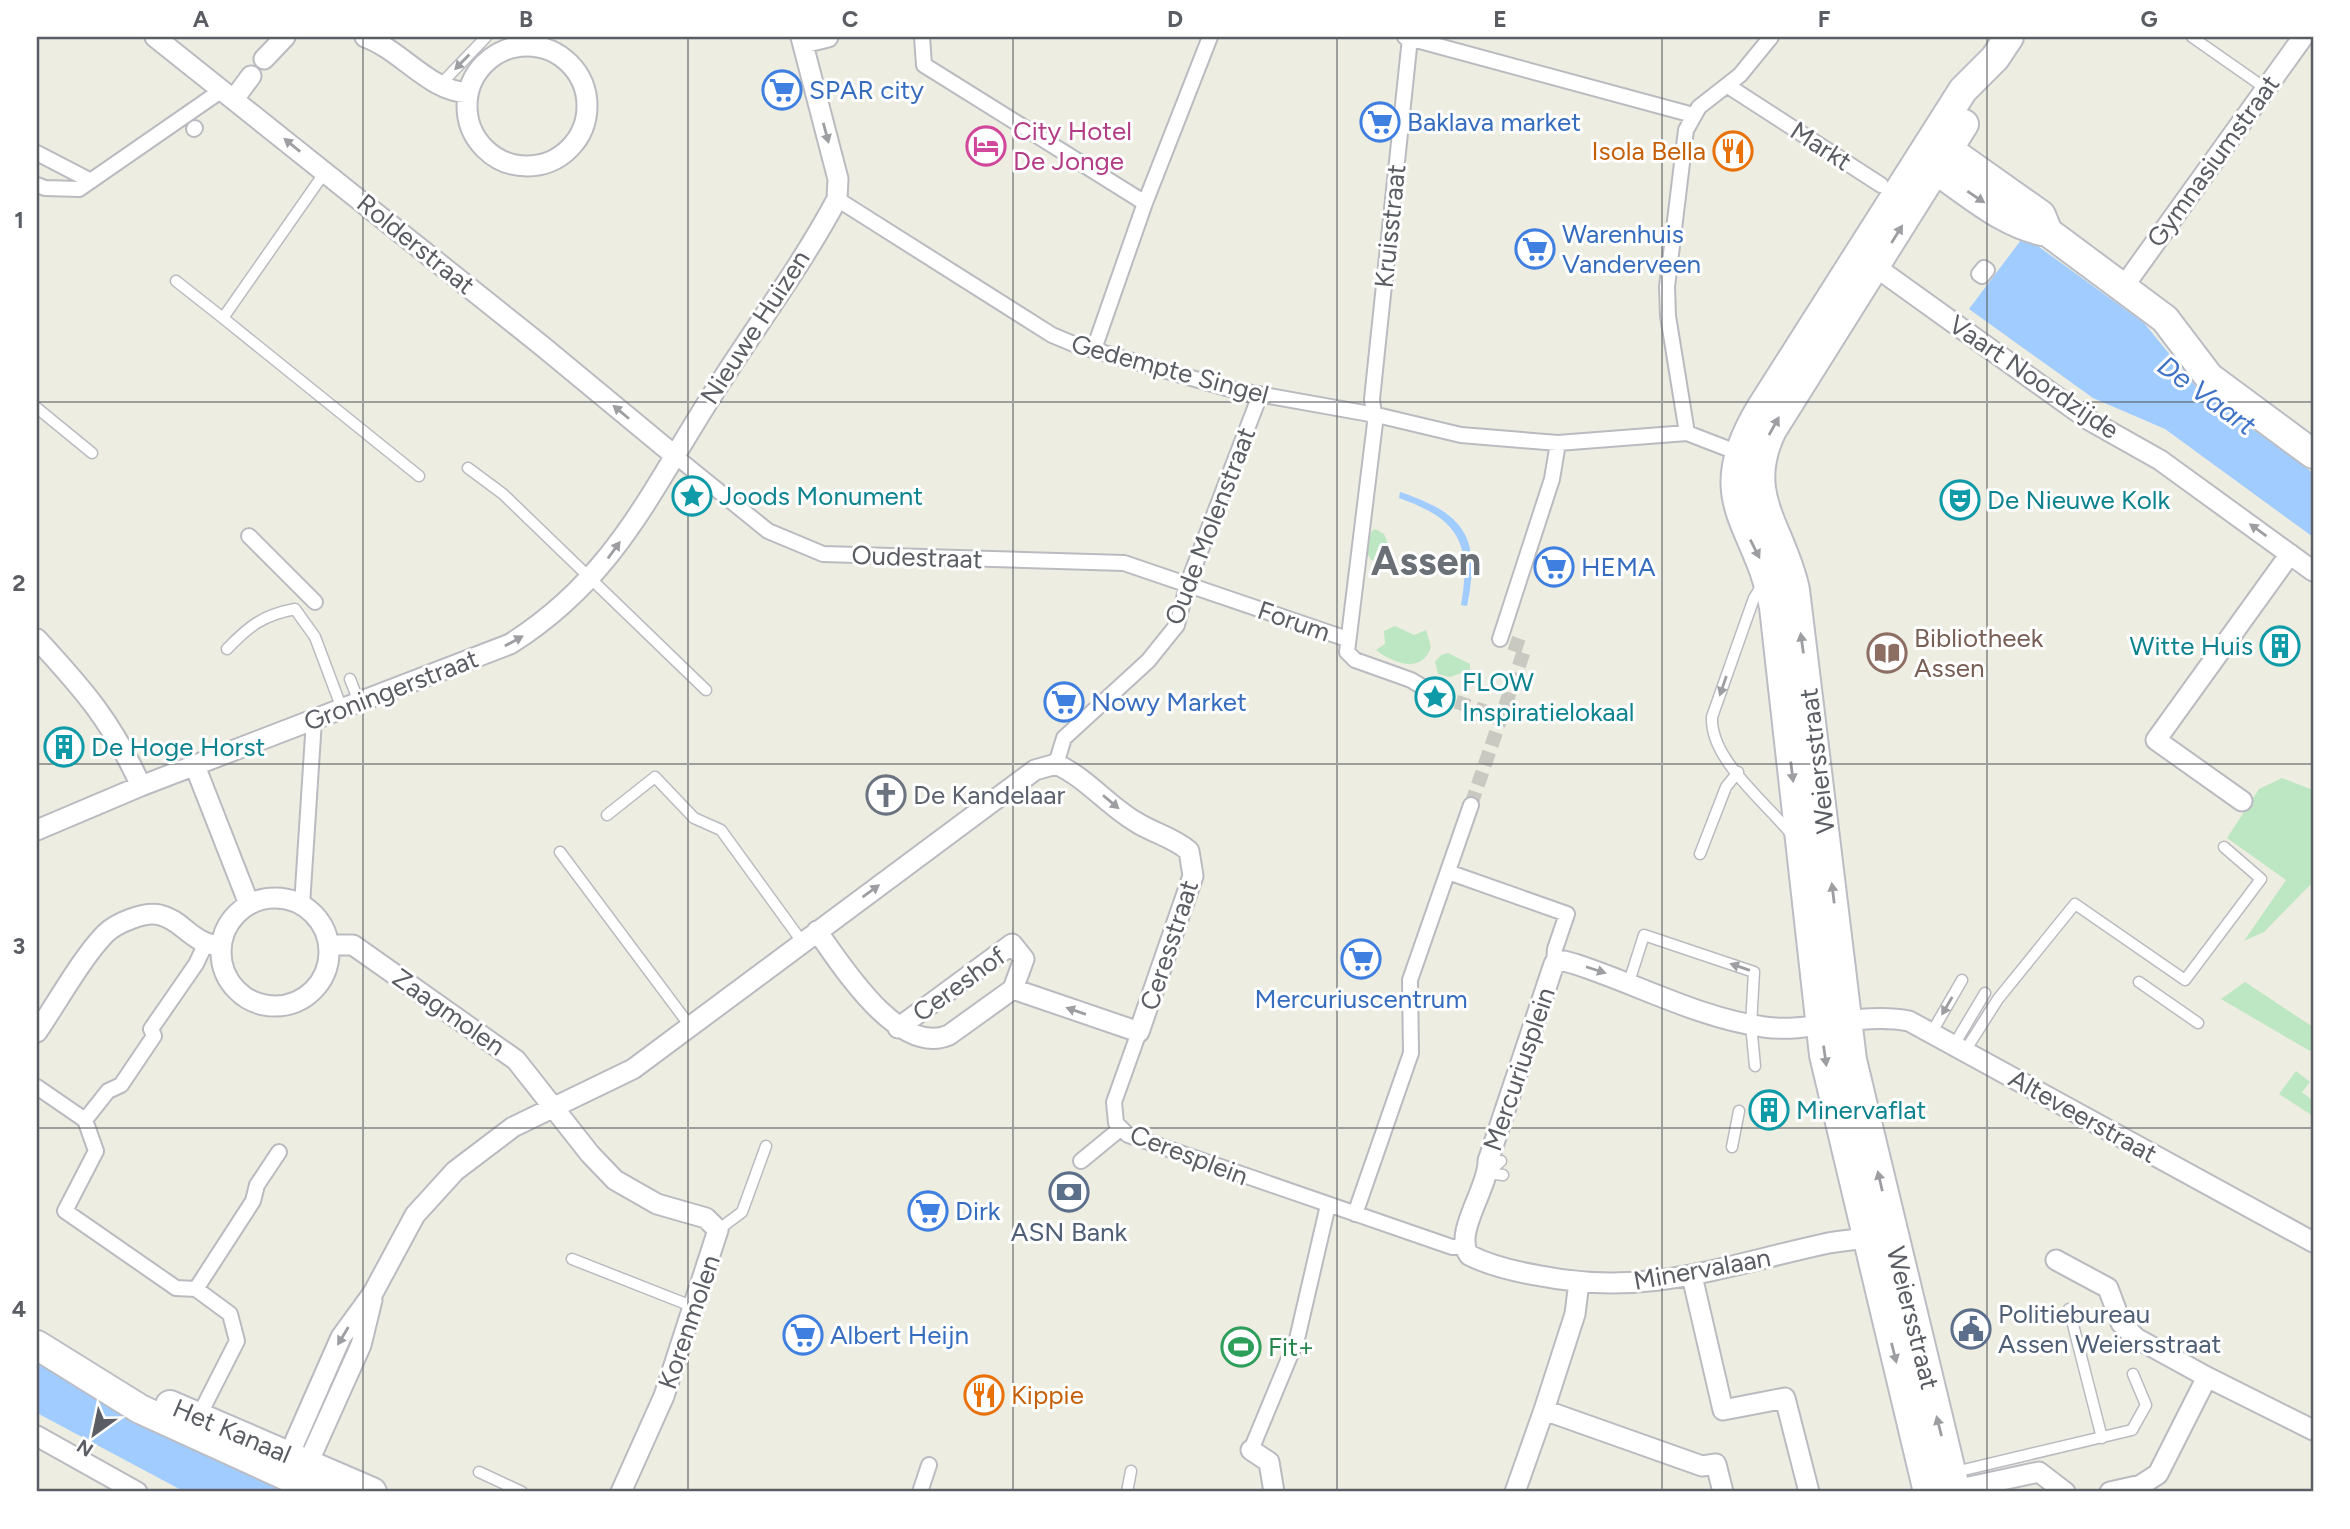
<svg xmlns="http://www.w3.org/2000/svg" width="2350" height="1529" font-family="Figtree,sans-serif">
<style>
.green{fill:#bde7c2}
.water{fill:#a1ccff}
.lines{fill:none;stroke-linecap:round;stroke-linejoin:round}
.pedestrian-tunnel{stroke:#c9c9c2;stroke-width:14;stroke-dasharray:14 7;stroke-linecap:butt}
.service-casing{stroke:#babbc1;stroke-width:13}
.pedestrian-casing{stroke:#babbc1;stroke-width:18}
.minor-casing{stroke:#babbc1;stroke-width:23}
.secondary-casing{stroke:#bbbdc4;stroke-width:32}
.service{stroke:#fff;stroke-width:10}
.pedestrian{stroke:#fff;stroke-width:14}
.minor{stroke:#fff;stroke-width:19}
.secondary{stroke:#fff;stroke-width:28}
.oneway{fill:#9c9ea1}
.grid{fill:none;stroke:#5a5d63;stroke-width:2;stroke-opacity:0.55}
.labels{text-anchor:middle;stroke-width:6;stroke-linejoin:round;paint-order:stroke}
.shop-label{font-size:26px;fill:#366cbe;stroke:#fff;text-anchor:start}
.hotel-label{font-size:26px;fill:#b23c85;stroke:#fff;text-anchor:start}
.street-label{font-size:26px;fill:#5a5d63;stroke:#fff}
.food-label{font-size:26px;fill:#c56008;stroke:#fff;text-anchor:end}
.culture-label{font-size:26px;fill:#0d838f;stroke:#fff;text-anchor:start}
.education-label{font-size:26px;fill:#785e54;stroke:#fff;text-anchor:start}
.worship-label{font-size:26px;fill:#5b616d;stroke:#fff;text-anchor:start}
.service-label{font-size:26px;fill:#4e5e75;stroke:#fff}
.leisure-label{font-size:26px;fill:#27864d;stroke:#fff;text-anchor:start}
.water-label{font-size:28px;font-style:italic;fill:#3f72c7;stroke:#fff}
.town-label{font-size:40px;font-weight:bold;fill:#6b6f76;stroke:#fff}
.neatline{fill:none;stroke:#5a5d63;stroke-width:2.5}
.grid-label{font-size:23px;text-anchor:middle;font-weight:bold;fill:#5a5d63}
</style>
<rect width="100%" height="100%" fill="#eeede2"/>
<path class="green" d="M1375,529L1384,534L1390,548L1386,559L1380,562L1371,560L1367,553L1371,532Z
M1395,626L1414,635L1426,630L1431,647C1422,674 1394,664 1376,650L1385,644L1384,631Z
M1448,653L1470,664V670L1450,677L1438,674L1435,662L1441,655Z
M2282,778L2313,790V887L2310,885L2264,932L2244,941L2286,880L2227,838L2259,789Z
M2245,982L2313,1027V1046L2310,1051L2221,999Z
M2296,1071L2310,1082L2302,1092L2313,1101V1116L2279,1094Z"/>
<path class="water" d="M2024,236L2144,323L2199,390L2313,473V537L2165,429L2093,398L1969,309Z
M1400,492C1466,514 1481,538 1467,606L1461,605C1472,542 1458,519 1399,498Z
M37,1363L86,1392L294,1492H185L37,1413Z"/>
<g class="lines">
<path class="pedestrian-tunnel" d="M1436,695L1501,717
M1471,805L1525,648L1500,639"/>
<g class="service-casing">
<path id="service" d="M2192,37L2265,88
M439,86L486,37
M325,172L223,318L419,476
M176,281L223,318
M37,408L92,453
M468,468L503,494L706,690
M1763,584L1754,598L1712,717C1710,760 1766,802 1792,835
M227,649C249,626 263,615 295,609L315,637L342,709
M350,679L359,702
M607,815L655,777L694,818L721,830L803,943
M560,852L690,1026
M1700,854L1726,787L1738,772
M1629,982L1644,935L1754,972L1751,1025L1755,1066
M2139,982L2198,1023
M1932,1032L1962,980
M1954,1045L1985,993
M1965,1051L1998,999L2075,904L2185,980L2261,879L2224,847
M1732,1147L1739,1111
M1501,1161L1488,1173L1503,1175
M718,1230L742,1212L766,1146
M572,1259L694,1307
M2069,1309L2102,1438
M479,1472L522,1492
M1955,1472L2132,1430L2146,1405L2133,1374
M1127,1492L1131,1471"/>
</g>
<g class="pedestrian-casing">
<path id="pedestrian" d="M922,37L924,65L1145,203
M1405,37L1693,115
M1410,38L1372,399L1375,423L1347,652L1355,660L1411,680L1436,695
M1728,86L1881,185
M194,129L195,128
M37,153L91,181
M37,185L45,188L79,189L222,90
M837,199L1052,335L1076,345L1230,389L1381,416L1461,435L1558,443L1687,433L1744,455
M1984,268L1987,270L1982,276L1979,274Z
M1094,349L1145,203L1210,37
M1687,433L1668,316L1667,287L1686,130L1699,107L1740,75L1771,37
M674,455L768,531L823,554L1124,563L1347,639
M249,536L315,602
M1500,639L1552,479L1558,443
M1056,764L1064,738L1148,661L1177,625L1188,583L1260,395
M1448,872L1567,914L1555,949L1554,964
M302,905L314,720
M205,945L196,964L151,1029L154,1036L121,1085L108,1091L85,1120L96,1151L65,1211L176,1288L196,1289L230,1314L237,1341L205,1404
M1139,1032L1114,1102L1116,1123L1128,1135L1452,1247H1465
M37,1087L85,1120
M1081,1161L1120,1129
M1355,1214L1411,1053L1410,980L1471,805
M196,1289L253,1201L257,1185L279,1152
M1251,1450L1297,1339L1328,1205
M920,1492L929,1465"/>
</g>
<g class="minor-casing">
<path id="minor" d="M155,37L541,345L674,455
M365,37C403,51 427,90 468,93
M803,43L828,37
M467 106a60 60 0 1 1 120 0a60 60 0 1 1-120 0Z
M264,59L285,37
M234,99L251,76
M1866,260L2089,420L2160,460L2313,571
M2124,286L2303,37
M37,639C84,690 112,722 141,786
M195,766L249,904
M2242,801L2156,740L2290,554
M37,830L141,786L510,644C618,576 653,485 720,383C759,322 803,263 837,199L838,179L801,37
M221 952a54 54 0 1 1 108 0a54 54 0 1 1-108 0Z
M817,931C842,966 899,1057 949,1035L1013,989L1024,959L1012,944L898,1028
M329,945H353L516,1060L590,1154L615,1180L657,1204L706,1218L718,1230L664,1396L621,1492
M37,1032C57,1003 81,959 105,934C116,923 145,911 160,915C183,920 191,944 221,946
M1877,1236C1860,1240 1842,1240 1824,1244C1723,1266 1647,1297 1541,1276C1517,1272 1490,1266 1469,1255C1453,1233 1489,1187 1488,1161L1554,964L1564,961L1575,964C1637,984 1699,1018 1764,1027C1811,1034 1859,1011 1909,1021L2313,1242
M2056,1260L2108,1288L2121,1323L2136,1338L2207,1377
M1692,1276L1723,1410L1785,1398L1809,1492
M1544,1410L1575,1314L1579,1282
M37,1436L137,1492
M1251,1450L1269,1462L1274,1492
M289,1468V1455L341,1337L373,1293L415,1215L455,1171L513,1127L633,1069L1035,770L1056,764C1087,778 1107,805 1136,822C1153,833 1173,837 1189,851L1193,876L1139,1032L1013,989
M299,1470L308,1463L361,1345L372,1300
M1515,1492L1544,1410L1702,1466L1716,1464L1723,1492
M1946,1492L2039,1472L2065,1492
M2110,1492L2141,1485L2158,1474L2207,1377L2313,1430"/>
</g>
<g class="secondary-casing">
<path id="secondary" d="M1935,140L2041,215L2048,232
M1922,161C1962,185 2001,225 2048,232L2165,319L2209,377L2313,454
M37,1345L140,1409L322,1492
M170,1405L372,1492
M1928,1492L1824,1055L1774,607C1758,521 1704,502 1761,408L1963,90L1995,58L2009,37
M1956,1492L1852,1060L1795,590C1782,528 1740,496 1772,430L1964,124"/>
</g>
<use href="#service" class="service"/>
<use href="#pedestrian" class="pedestrian"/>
<use href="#minor" class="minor"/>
<use href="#secondary" class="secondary"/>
</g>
<defs><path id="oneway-solid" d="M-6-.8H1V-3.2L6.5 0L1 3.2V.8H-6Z" transform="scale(1.75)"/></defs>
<g class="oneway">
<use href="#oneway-solid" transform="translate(462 62) rotate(134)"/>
<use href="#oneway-solid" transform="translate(826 133) rotate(75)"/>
<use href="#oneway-solid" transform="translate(292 145) rotate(-141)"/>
<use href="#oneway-solid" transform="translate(1976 197) rotate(34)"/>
<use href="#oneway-solid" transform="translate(1897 234) rotate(-58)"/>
<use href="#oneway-solid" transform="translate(621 412) rotate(-140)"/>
<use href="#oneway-solid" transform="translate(1774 426) rotate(-61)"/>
<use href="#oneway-solid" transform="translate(2258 530) rotate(-144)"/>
<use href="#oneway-solid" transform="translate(1755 549) rotate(63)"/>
<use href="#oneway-solid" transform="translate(614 550) rotate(-54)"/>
<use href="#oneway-solid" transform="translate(514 641) rotate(-29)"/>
<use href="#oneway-solid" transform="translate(1802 643) rotate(-98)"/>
<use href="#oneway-solid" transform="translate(1723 686) rotate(109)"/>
<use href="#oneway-solid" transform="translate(1792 772) rotate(83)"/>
<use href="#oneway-solid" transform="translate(1111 802) rotate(40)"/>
<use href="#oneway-solid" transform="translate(871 891) rotate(-36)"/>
<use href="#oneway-solid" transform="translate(1833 893) rotate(-97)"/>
<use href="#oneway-solid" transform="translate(1740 967) rotate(-161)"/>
<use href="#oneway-solid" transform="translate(1596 970) rotate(18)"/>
<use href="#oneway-solid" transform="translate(1947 1006) rotate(120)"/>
<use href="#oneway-solid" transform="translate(1076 1011) rotate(-161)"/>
<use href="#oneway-solid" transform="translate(1825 1056) rotate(82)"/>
<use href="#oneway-solid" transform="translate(1880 1181) rotate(-103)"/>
<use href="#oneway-solid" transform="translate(343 1336) rotate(121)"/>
<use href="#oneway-solid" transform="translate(1894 1353) rotate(76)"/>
<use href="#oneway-solid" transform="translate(1939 1426) rotate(-104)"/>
</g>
<path class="grid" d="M363,37V1492M688,37V1492M1013,37V1492M1337,37V1492M1662,37V1492M1987,37V1492M37,402H2313M37,764H2313M37,1128H2313"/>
<defs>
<g id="supermarket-ring" transform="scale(2.0125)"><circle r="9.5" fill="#fff" stroke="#3f7fe0" stroke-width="1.5"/><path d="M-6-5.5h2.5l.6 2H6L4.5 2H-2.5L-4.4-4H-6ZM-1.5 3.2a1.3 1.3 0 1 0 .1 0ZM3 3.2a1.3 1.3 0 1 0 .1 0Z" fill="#3f7fe0"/></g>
<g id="hotel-ring" transform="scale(2.0125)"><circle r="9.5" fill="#fff" stroke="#d1479c" stroke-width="1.5"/><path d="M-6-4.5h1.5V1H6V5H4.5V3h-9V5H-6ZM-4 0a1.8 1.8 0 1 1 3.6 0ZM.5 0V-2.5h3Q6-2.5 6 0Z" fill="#d1479c"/></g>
<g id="restaurant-ring" transform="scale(2.0125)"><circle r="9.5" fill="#fff" stroke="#e8710a" stroke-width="1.5"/><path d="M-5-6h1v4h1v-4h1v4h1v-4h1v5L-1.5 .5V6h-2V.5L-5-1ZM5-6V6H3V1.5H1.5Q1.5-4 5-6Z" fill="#e8710a"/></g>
<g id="sight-ring" transform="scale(2.0125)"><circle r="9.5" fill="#fff" stroke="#0f9aa8" stroke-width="1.5"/><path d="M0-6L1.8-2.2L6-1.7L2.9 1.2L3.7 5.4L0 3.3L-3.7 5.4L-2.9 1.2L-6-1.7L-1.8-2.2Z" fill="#0f9aa8"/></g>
<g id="theatre-ring" transform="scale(2.0125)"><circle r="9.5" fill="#fff" stroke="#0f9aa8" stroke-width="1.5"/><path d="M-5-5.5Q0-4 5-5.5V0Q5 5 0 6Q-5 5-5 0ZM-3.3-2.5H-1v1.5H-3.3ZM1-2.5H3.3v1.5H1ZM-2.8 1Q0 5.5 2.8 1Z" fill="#0f9aa8"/></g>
<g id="building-ring" transform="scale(2.0125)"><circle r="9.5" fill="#fff" stroke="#0f9aa8" stroke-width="1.5"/><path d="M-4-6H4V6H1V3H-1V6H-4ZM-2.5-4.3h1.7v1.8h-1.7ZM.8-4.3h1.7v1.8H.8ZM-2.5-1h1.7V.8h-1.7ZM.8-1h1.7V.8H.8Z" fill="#0f9aa8"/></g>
<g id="library-ring" transform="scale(2.0125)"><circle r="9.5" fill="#fff" stroke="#8d6e63" stroke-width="1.5"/><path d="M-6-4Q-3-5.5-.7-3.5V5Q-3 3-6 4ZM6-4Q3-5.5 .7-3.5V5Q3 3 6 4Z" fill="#8d6e63"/></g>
<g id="church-ring" transform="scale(2.0125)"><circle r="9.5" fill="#fff" stroke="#6b7280" stroke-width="1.5"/><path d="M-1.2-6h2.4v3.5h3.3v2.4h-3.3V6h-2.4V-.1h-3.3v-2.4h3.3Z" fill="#6b7280"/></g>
<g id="bank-ring" transform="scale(2.0125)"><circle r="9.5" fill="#fff" stroke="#5c6f8a" stroke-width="1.5"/><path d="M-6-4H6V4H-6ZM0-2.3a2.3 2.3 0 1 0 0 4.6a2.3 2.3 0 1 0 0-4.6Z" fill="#5c6f8a"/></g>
<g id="civic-ring" transform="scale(2.0125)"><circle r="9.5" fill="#fff" stroke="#5c6f8a" stroke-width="1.5"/><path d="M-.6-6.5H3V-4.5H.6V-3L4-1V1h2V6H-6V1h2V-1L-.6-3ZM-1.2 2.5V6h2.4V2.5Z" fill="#5c6f8a"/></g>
<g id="stadium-ring" transform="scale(2.0125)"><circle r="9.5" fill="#fff" stroke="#2e9e5b" stroke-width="1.5"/><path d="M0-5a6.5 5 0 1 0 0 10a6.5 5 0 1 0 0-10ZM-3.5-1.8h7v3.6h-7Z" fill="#2e9e5b"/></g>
</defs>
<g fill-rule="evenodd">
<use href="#supermarket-ring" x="782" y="90"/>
<use href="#supermarket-ring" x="1380" y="122"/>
<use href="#hotel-ring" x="986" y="146"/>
<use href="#restaurant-ring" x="1733" y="151"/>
<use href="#supermarket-ring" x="1535" y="249"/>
<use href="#sight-ring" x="692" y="496"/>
<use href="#theatre-ring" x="1960" y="500"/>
<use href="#supermarket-ring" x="1554" y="567"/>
<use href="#building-ring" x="2280" y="646"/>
<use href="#library-ring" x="1887" y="653"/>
<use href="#sight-ring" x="1435" y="697"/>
<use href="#supermarket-ring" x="1064" y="702"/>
<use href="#building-ring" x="64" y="747"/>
<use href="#church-ring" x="886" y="795"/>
<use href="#supermarket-ring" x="1361" y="959"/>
<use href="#building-ring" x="1769" y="1110"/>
<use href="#bank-ring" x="1069" y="1192"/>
<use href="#supermarket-ring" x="928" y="1211"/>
<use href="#civic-ring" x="1971" y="1329"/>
<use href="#supermarket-ring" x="803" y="1335"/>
<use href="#stadium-ring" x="1241" y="1347"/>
<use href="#restaurant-ring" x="984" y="1395"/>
</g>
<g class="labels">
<g class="shop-label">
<text x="809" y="99">SPAR city</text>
<text x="1407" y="131">Baklava market</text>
<text x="1562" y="243">Warenhuis<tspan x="1562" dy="30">Vanderveen</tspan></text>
<text x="1581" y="576">HEMA</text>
<text x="1091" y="711">Nowy Market</text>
<text x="1361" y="1008" text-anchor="middle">Mercuriuscentrum</text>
<text x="955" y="1220">Dirk</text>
<text x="830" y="1344">Albert Heijn</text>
</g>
<g class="hotel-label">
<text x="1013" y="140">City Hotel<tspan x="1013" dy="30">De Jonge</tspan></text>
</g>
<g class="street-label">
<text transform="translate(1821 146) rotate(33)" y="9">Markt</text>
<text transform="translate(2213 161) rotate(-54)" y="9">Gymnasiumstraat</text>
<text transform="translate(1390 226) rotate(-84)" y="9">Kruisstraat</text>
<text transform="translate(416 244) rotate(39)" y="9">Rolderstraat</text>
<text transform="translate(755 327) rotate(-57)" y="9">Nieuwe Huizen</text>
<text transform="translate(1170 369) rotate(15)" y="9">Gedempte Singel</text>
<text transform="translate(2034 377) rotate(34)" y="9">Vaart Noordzijde</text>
<text transform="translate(1210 526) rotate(-69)" y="9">Oude Molenstraat</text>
<text transform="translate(917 557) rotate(2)" y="9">Oudestraat</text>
<text transform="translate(1294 621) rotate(19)" y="9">Forum</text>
<text transform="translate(391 690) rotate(-21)" y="9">Groningerstraat</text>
<text transform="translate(1817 761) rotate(-97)" y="9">Weiersstraat</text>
<text transform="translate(1169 945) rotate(-72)" y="9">Ceresstraat</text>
<text transform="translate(959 984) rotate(-36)" y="9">Cereshof</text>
<text transform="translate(449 1012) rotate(35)" y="9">Zaagmolen</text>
<text transform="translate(1519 1069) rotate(-71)" y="9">Mercuriusplein</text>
<text transform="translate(2083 1116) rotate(29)" y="9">Alteveerstraat</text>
<text transform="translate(1189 1155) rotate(21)" y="9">Ceresplein</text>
<text transform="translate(1702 1269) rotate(-10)" y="9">Minervalaan</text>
<text transform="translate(1913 1318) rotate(76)" y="9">Weiersstraat</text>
<text transform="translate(689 1322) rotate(-71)" y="9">Korenmolen</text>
<text transform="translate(232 1431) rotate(23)" y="9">Het Kanaal</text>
</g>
<g class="food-label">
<text x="1706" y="160">Isola Bella</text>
<text x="1011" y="1404" text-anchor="start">Kippie</text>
</g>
<g class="culture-label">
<text x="719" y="505">Joods Monument</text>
<text x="1987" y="509">De Nieuwe Kolk</text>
<text x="2253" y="655" text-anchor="end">Witte Huis</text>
<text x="1462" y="691">FLOW<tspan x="1462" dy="30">Inspiratielokaal</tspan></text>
<text x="91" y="756">De Hoge Horst</text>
<text x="1796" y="1119">Minervaflat</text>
</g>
<g class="education-label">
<text x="1914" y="647">Bibliotheek<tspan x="1914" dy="30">Assen</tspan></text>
</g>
<g class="worship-label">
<text x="913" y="804">De Kandelaar</text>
</g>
<g class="service-label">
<text x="1069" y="1241">ASN Bank</text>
<text x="1998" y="1323" text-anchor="start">Politiebureau<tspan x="1998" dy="30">Assen Weiersstraat</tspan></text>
</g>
<g class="leisure-label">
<text x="1268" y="1356">Fit+</text>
</g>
<g class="water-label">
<text transform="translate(2207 395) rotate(36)" y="10">De Vaart</text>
</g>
<g class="town-label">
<text x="1426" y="575">Assen</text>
</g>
</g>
<rect width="2350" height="1529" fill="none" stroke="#ffffff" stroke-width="77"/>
<g transform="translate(94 1434) rotate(213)" stroke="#ffffff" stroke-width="5" paint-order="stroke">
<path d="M0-5L12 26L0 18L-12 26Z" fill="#5a5d63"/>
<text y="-10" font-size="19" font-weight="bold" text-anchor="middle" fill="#5a5d63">N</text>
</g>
<rect x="38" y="38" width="2274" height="1452" class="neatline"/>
<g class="grid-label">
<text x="201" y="27">A</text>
<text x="526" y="27">B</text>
<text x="850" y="27">C</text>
<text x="1175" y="27">D</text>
<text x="1500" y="27">E</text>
<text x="1824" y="27">F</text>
<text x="2149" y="27">G</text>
<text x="19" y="228">1</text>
<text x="19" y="591">2</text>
<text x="19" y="954">3</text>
<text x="19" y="1317">4</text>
</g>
</svg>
